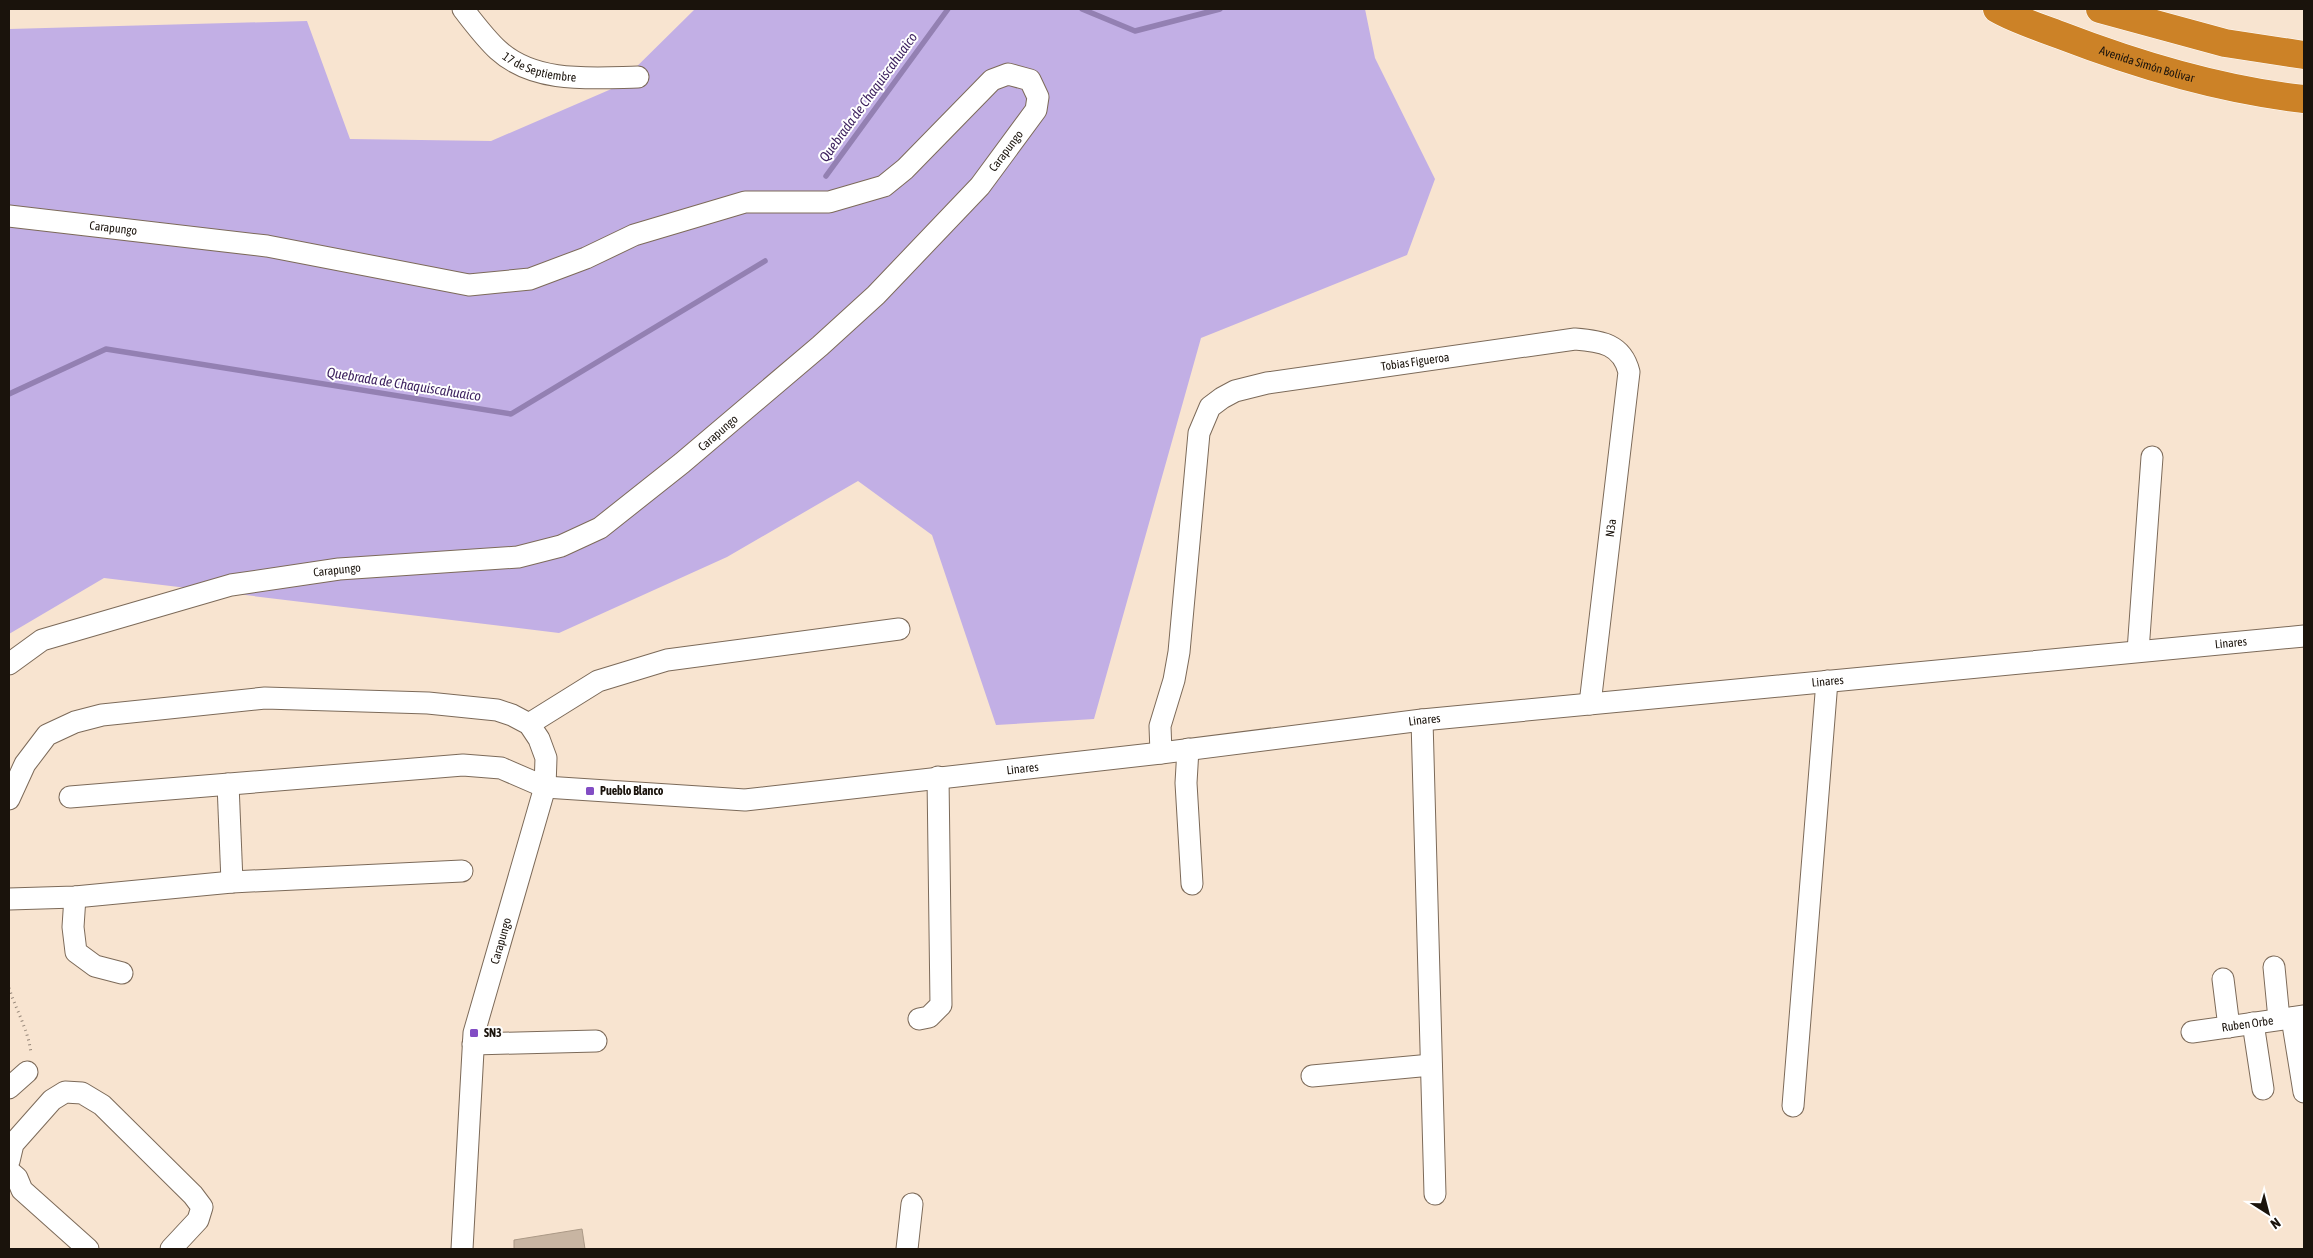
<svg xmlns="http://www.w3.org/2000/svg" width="2313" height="1258" font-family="'Asap Condensed',sans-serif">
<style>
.forest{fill:#c2afe5}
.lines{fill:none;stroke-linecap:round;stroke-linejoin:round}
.stream{stroke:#9380b2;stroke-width:5.5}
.building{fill:#c8b5a2;stroke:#ab9986}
.minor-casing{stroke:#7c6a59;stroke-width:23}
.highway-casing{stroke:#fff;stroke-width:29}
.path{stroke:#958678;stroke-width:3;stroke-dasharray:1 4;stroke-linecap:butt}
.minor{stroke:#fff;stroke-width:21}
.highway{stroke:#cc8227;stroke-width:28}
.poi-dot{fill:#824dc4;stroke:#fff;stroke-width:2}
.labels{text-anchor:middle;stroke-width:4;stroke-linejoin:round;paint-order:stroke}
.street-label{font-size:12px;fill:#1a130c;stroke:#fff}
.poi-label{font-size:12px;font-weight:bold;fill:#1a130c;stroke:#fff;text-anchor:start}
.water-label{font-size:14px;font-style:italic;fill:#3b1f5d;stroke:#fff}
</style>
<rect width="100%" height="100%" fill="#f8e4d0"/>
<path class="forest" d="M695,9H1365L1375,58L1435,179L1407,255L1201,338L1094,719L996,725L932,535L858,481L727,557L559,633L104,578L9,634V29L307,21L350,139L491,141L616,87Z"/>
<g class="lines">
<path class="stream" d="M1082,9L1135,31L1220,9
M826,176L948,9
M9,394L106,349L511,414L765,261"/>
</g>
<path class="building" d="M582,1229L585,1249H514V1240Z"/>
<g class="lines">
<g class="minor-casing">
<g id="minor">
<path id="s1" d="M463,9C474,23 485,38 498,50C535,84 592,78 638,77"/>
<path id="s2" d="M9,216L267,246L469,285L530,279L586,258L634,235L745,202H829L884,186L905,169L992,80L1008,74L1030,80L1038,97L1036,110L980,186L876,295L820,346L682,463L600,528L561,546L518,557L339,569L231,585L42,640L9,664"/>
<path d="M2138,651L2152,457"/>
<path d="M1422,720L1435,1194"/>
<path d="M529,724L598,681L667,660L899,629"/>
<path d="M1188,749L1186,783L1192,884"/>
<path id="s3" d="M1161,753L1160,726L1174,680L1179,652L1199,433L1210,407L1222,398L1235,391L1267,383L1575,339C1601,341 1622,344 1629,372L1590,704"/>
<path d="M228,784L232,882"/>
<path id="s4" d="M70,797L463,765L501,768L545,787L745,800L1161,753L1422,720L2304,636"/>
<path d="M9,799L25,764L47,735L75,722L102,715L265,698L428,703L497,710L512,715L529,724L539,739L546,758L545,787L474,1033L462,1249"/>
<path d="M75,897L73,927L76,952L95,966L122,973"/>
<path d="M9,899L75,897L232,882L462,871"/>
<path d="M2274,967L2279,1019"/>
<path d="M2223,979L2229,1027"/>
<path d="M2292,1018L2304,1092"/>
<path d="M919,1019L929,1017L941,1005L938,777"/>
<path d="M2253,1023L2263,1089"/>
<path id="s5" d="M2192,1032L2304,1016"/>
<path d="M473,1044L596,1041"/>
<path d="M1312,1076L1431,1065"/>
<path d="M9,1088L27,1072"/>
<path d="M1793,1106L1827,681"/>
<path d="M9,1161L13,1144L52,1100L65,1092L82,1093L102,1105L193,1195L202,1207L198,1220L171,1249"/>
<path d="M9,1171L17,1178L22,1190L88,1249"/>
<path d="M907,1249L912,1204"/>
</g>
</g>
<g class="highway-casing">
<g id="highway">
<path id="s6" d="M1997,9C2016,20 2039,27 2060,35C2138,65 2221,90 2304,99"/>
<path d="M2100,9L2225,43L2304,55"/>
</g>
</g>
<path class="path" d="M9,988C16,1010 28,1029 31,1053"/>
<use href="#minor" class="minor"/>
<use href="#highway" class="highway"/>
</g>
<g class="poi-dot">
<rect x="585" y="786" width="10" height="10" rx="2.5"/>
<rect x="469" y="1028" width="10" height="10" rx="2.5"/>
</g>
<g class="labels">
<g class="street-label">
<text dy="4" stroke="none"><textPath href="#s6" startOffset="160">Avenida Simón Bolívar</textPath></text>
<text dy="4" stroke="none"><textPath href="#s1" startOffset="100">17 de Septiembre</textPath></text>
<text transform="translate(1006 151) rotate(-53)" y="4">Carapungo</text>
<text dy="4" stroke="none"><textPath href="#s2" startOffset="105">Carapungo</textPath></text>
<text dy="4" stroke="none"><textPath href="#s3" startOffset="564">Tobias Figueroa</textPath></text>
<text transform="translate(718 433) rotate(-41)" y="4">Carapungo</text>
<text transform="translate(1611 528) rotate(-83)" y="4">N3a</text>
<text transform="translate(337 570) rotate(-6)" y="4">Carapungo</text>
<text dy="4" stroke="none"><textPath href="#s4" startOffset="2175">Linares</textPath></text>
<text dy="4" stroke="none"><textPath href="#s4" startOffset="1770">Linares</textPath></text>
<text dy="4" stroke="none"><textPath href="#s4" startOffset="1365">Linares</textPath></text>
<text dy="4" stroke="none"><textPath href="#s4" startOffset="960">Linares</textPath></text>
<text transform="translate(501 941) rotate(-74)" y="4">Carapungo</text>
<text dy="4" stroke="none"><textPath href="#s5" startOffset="56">Ruben Orbe</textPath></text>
</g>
<g class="poi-label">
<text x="600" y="795">Pueblo Blanco</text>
<text x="484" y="1037">SN3</text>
</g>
<g class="water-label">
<text transform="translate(868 97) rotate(-54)" y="5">Quebrada de Chaquiscahuaico</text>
<text transform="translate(404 384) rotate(9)" y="5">Quebrada de Chaquiscahuaico</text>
</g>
</g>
<rect width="2313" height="1258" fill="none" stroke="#1a130c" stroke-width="20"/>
<g transform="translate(2268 1213) rotate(144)" stroke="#ffffff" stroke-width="4" paint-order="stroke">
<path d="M0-4L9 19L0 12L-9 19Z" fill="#1a130c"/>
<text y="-8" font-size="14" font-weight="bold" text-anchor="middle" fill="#1a130c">N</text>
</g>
</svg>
